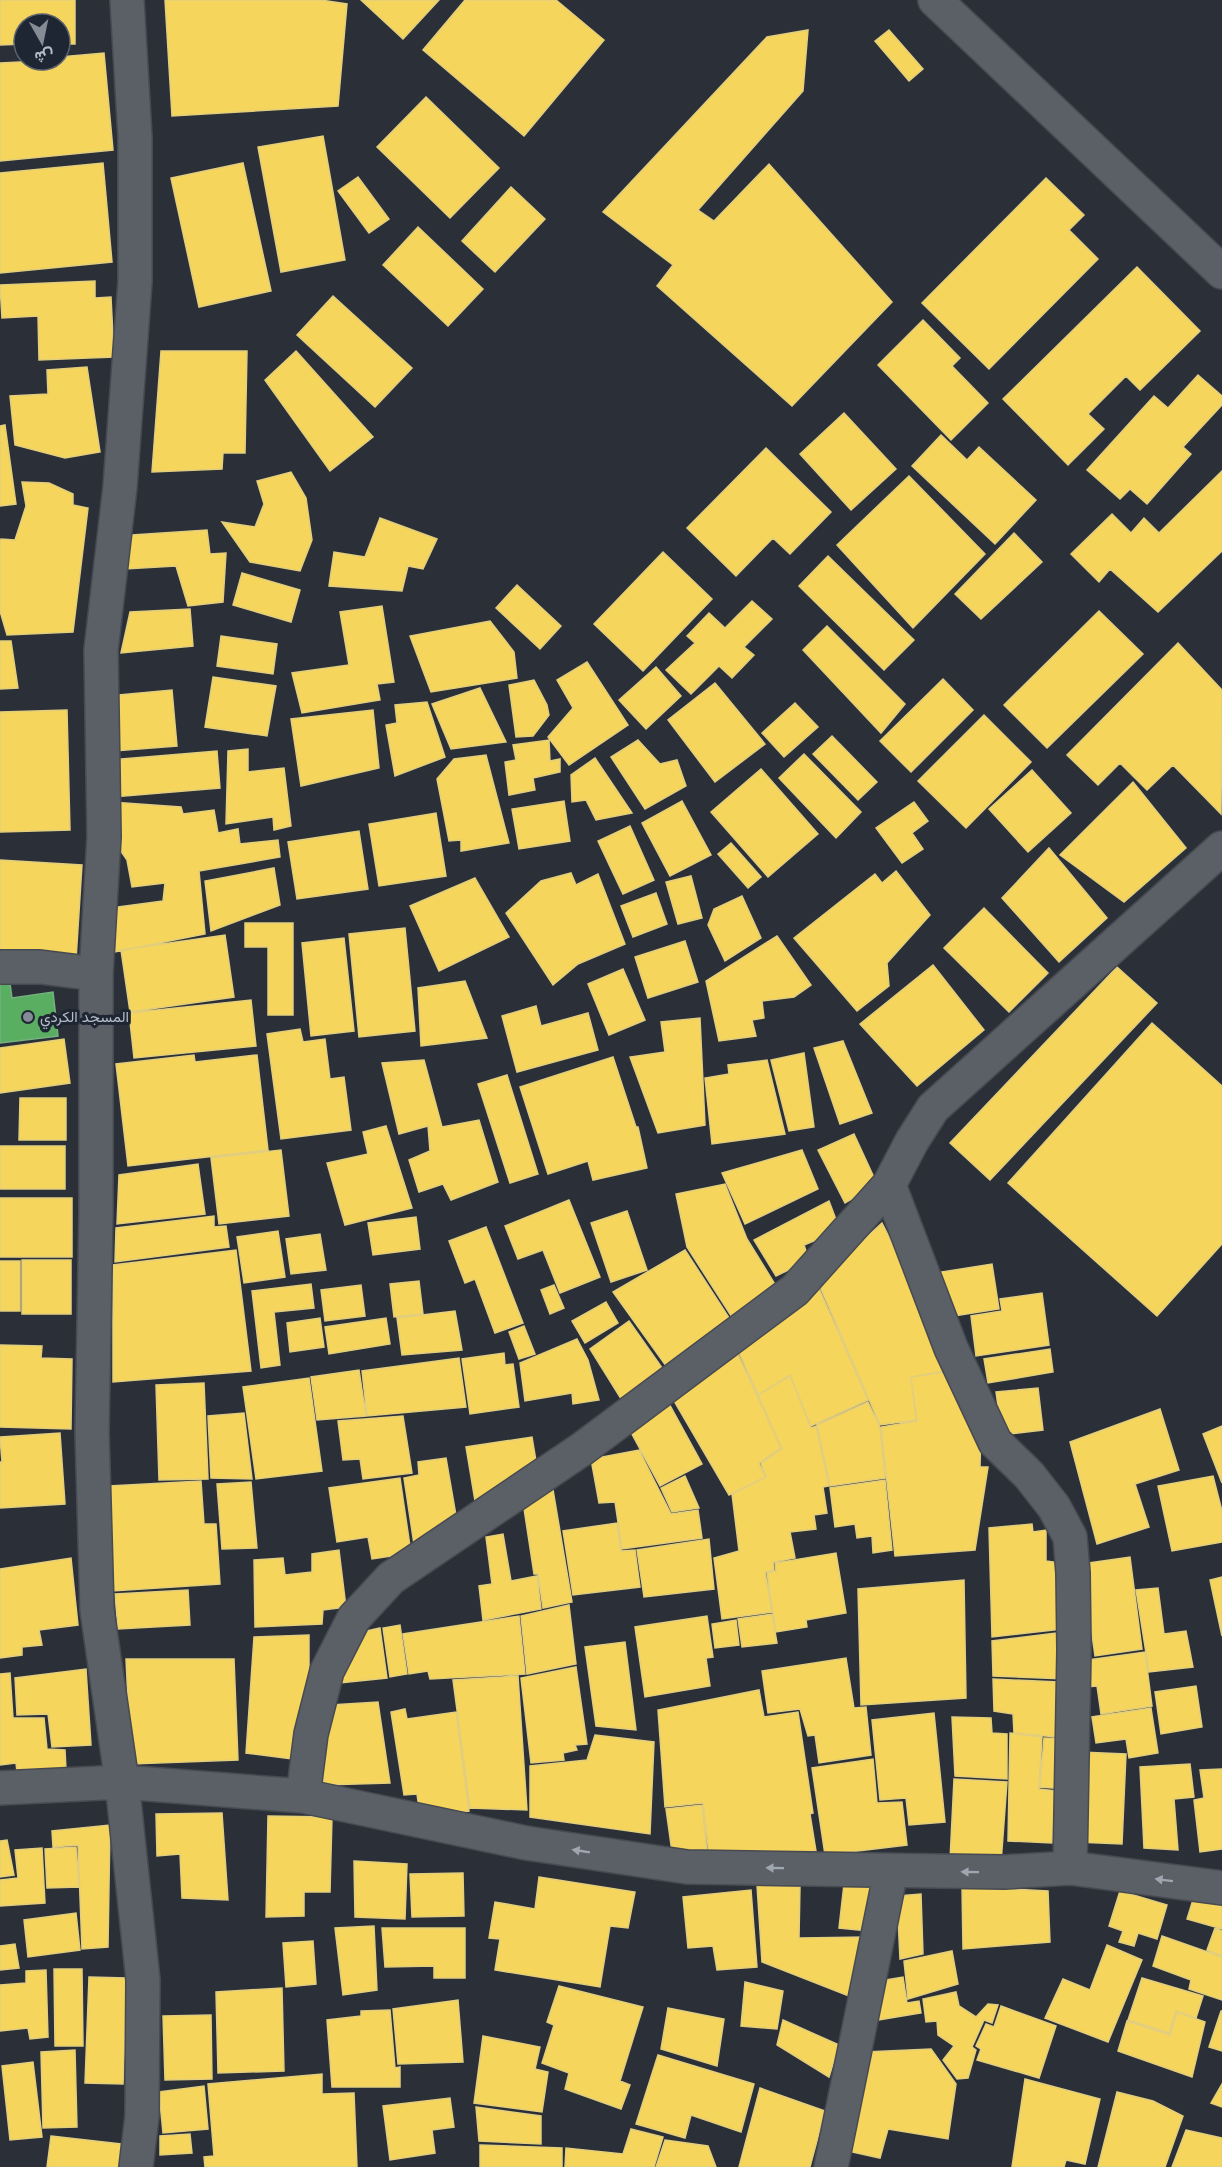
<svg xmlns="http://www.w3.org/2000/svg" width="1222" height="2167" font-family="'DM Sans',Vazirmatn,sans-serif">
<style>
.homes{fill:#f6d55c;stroke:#e2ce7d;stroke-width:1.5}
.public{fill:#5aae61;stroke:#75b280;stroke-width:1.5}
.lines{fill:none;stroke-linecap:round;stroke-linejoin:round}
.street-casing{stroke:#474b51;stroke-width:36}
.street{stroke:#5b5f66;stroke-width:33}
.oneway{fill:#9ea6b0}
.poi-dot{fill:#858c96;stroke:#1e2633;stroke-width:2}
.labels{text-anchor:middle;stroke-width:6;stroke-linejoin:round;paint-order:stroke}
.poi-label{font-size:15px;fill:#b5bdc9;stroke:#1e2633;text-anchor:start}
</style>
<rect width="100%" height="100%" fill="#2b3038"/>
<path class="homes" d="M0,0H75V44H60V24H24V44L0,45Z
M165,0H321L347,4L338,106L172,116Z
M361,0H439L403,39Z
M465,0H556L604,40L524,136L423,50Z
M808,30L803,91L698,210L714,221L769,164L892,302L792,406L657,286L673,265L603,212L767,37Z
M889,30L923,69L909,81L875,41Z
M104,53L113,150L0,161V63L60,60V57Z
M426,97L499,168L450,218L377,147Z
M323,136L345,260L281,272L258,147Z
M103,163L112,262L0,273V173Z
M243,163L271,291L199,307L171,178Z
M358,177L389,219L369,233L338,191Z
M1046,178L1084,215L1069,230L1098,259L989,369L922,303Z
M511,187L545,219L495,272L462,241Z
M418,227L483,289L448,326L383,265Z
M1137,267L1200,331L1140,390L1126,376L1088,414L1104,429L1068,465L1003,399Z
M95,281V298L111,297L114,357L39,360L38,316L2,318L0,285Z
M333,296L412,368L375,407L297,335Z
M923,320L960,358L952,366L988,403L951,440L878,365Z
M161,351H247L245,453H223L222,469L152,472Z
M296,351L373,437L330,471L265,380Z
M87,367L100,452L65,458L15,445L10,396L48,394L47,370Z
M1198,375L1222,396V405L1183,447L1191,454L1147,504L1130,489L1120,499L1087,470L1154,396L1168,408Z
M844,413L896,469L851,510L800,454Z
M5,425L16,504L0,506V426Z
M941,435L967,460L979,447L1036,500L995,544L912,466Z
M766,448L831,512L790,554L773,538L736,576L687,528Z
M1222,471V551L1158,612L1110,569L1099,582L1071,554L1112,514L1131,533L1144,518L1159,533Z
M291,472L306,498L312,540L300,571L250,562L222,522L255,527L264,504L257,481Z
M909,476L985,554L913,628L837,545Z
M22,482L49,483L73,494V505L88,508L73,632L7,635L0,611V542L1,539L15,540L26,506Z
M380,518L437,539L423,569L408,566L402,591L329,586L334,552L365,557Z
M207,530L210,554L226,553L223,602L188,606L176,566L125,569L132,535Z
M1014,533L1042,562L981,619L955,594Z
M663,552L712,599L643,671L594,624Z
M828,556L914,640L884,670L799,586Z
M242,573L300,590L291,622L233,605Z
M517,585L561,626L540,649L496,608Z
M752,601L772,619L744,647L754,655L732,678L719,666L691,694L666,670L695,643L687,636L709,613L725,628Z
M382,606L394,682L377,684L380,700L302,713L292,673L349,665L340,612Z
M190,609L193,646L121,653L130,612Z
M1099,611L1143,654L1047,748L1004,705Z
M490,621L514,652L517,678L431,692L410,636Z
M827,626L905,704L881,733L803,650Z
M221,636L277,644L273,674L217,666Z
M0,641H11L18,688L0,689Z
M1178,643L1222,690L1221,814L1173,765L1147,790L1120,763L1098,785L1067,755Z
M587,662L628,725L569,765L548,737L573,708L557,680Z
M656,667L681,696L646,729L619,700Z
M213,677L276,686L267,736L205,727Z
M943,679L973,710L911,772L880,741Z
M534,680L547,705L549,715L533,736L516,737L509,685Z
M715,683L765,744L715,782L668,720Z
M480,688L506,742L451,749L432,704Z
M172,690L177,746L114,751L108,696Z
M427,702L445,757L395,776L386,725L397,723L395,705Z
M795,703L818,727L784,757L762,733Z
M67,710L70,830L0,832V712Z
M373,710L379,768L301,786L291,719Z
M984,715L1031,762L966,828L918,781Z
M832,736L877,782L858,800L813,754Z
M549,740L550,761L560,759V772L533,778L535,790L509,795L505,762L516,760L513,745Z
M638,740L660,764L677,760L686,786L645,809L611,757Z
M248,749V772L284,768L291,826L274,830L273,817L226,824L228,751Z
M217,751L220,788L113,797L110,760Z
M804,754L861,812L836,838L779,778Z
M486,755L509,843L461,851V840L449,841L437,779L454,759Z
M595,758L632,813L596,820L586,800L572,802L571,775Z
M761,769L818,834L768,877L711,812Z
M1032,770L1071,813L1028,852L989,809Z
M1133,782L1186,848L1124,902L1060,855Z
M564,801L570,841L519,849L512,809Z
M682,801L711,855L670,876L642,823Z
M111,802L181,807L183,814L214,810L218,833L238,829L240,844L278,840L280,857L199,871L205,934L114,952L111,908L163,901L165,883L132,887L127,860L118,847Z
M914,802L928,821L912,833L923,849L902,863L876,828Z
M436,813L446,876L379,886L369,824Z
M630,826L654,880L623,894L598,841Z
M359,831L368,889L297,899L288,842Z
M731,843L761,877L748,888L718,854Z
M1049,848L1107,918L1059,962L1002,898Z
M0,860L82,865L76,960L0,954Z
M274,868L280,905L211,931L205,881Z
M896,871L930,915L887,963L889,986L857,1011L794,938L875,874L882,883Z
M571,873L576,885L598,874L625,944L578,964L553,985L506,913L541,881Z
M691,876L702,918L678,924L666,882Z
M475,878L509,937L439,971L410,906Z
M656,893L667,924L633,937L621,906Z
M742,896L761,938L725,961L708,925L714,909Z
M984,908L1048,973L1009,1012L944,948Z
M245,923H293V1015H268V947H245Z
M405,928L415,1031L359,1037L349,934Z
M225,935L234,997L130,1012L121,950Z
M777,936L811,985L794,997L762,1001L764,1018L752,1020L756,1036L719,1041L706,981Z
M344,938L354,1031L311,1036L302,943Z
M685,941L698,982L648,998L635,957Z
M933,965L984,1030L917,1086L860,1024Z
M1117,967L1157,1003L990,1180L950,1143Z
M623,969L645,1020L609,1035L588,984Z
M465,981L487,1038L421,1046L418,988Z
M251,1000L256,1046L134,1058L129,1013Z
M536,1006L541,1026L588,1013L598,1050L517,1072L502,1016Z
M700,1018L705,1125L658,1133L630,1057L665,1052L661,1022Z
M1152,1023L1222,1086V1244L1157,1316L1008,1183Z
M300,1029L303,1042L325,1039L330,1079L344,1077L351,1130L281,1139L267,1034Z
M64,1039L70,1083L0,1093V1048Z
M843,1041L872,1113L840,1124L814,1048Z
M804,1053L814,1127L789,1131L771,1060Z
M194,1055L195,1062L257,1055L268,1150L128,1166L116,1064Z
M613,1057L636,1127H638L647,1168L593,1180L588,1161L548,1174L520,1087Z
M424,1060L442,1127L479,1120L498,1182L451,1200L443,1184L419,1192L409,1160L430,1151L428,1126L399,1134L382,1063Z
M767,1060L785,1134L712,1144L705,1078L729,1074L728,1065Z
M507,1075L538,1174L510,1183L478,1084Z
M20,1098H66V1140H19Z
M386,1126L412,1208L345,1225L327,1163L368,1154L363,1132Z
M854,1134L877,1184L845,1203L818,1150Z
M0,1146H65V1189H0Z
M281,1150L289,1216L219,1224L211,1158Z
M802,1150L818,1189L745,1224L722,1173Z
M198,1164L205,1214L117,1224L119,1175Z
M725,1184L747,1239L781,1294L737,1325L687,1247L676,1194Z
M0,1198H72V1257H0Z
M569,1200L600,1277L560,1293L543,1250L518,1259L505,1226Z
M829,1201L840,1230L804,1245L809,1260L776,1276L754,1240Z
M627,1211L647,1270L611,1282L591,1223Z
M214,1216V1227L226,1226L229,1247L115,1262L116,1228Z
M416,1217L420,1249L373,1255L368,1223Z
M882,1223L956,1369L911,1377L916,1420L880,1425L818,1282Z
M486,1227L523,1323L495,1333L475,1279L465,1283L449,1241Z
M278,1231L285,1277L244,1283L237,1237Z
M320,1234L326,1270L291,1274L286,1239Z
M236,1250L251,1371L113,1382V1265Z
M685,1250L735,1327L669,1370L613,1292Z
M22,1260H71V1314H22Z
M0,1261H20V1311H0Z
M992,1264L999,1309L948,1317L941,1272Z
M419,1281L423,1314L394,1317L390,1284Z
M311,1284L314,1308L274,1312L280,1365L261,1368L252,1291Z
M817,1284L868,1400L811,1426L790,1375L758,1395L737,1348Z
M361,1285L365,1316L325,1321L321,1290Z
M554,1285L564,1308L550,1314L541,1290Z
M1042,1293L1049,1345L976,1356L971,1316L1002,1311L1000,1299Z
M606,1302L618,1323L585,1343L572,1321Z
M455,1311L462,1350L402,1355L397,1318Z
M320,1318L324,1347L290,1352L287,1323Z
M386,1318L390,1344L329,1354L325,1327Z
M629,1321L665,1372L623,1402L590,1349Z
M524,1326L535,1354L519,1359L509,1332Z
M577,1339L588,1360L599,1400L573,1404L572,1393L525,1401L520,1363Z
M0,1345L42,1346L41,1358L72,1359L71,1429L0,1427Z
M1050,1349L1053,1372L988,1383L984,1359Z
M736,1350L781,1448L759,1463L765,1477L729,1495L670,1394Z
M504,1353L505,1365L513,1364L519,1407L470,1414L462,1359Z
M459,1358L466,1407L367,1416L362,1371Z
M359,1370L366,1416L317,1420L311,1377Z
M957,1370L981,1428L980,1467H988L975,1550L895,1556L881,1427L917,1421L911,1377Z
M790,1376L811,1428L816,1426L829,1486L823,1487L827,1513L814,1515L816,1529L790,1532L795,1558L773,1562L774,1570L765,1572L772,1612L722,1619L714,1558L739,1551L732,1494L766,1477L761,1463L782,1449L758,1395Z
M309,1378L322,1471L256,1479L243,1387Z
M204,1383L208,1479L159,1480L156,1385Z
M1038,1388L1043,1430L1002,1435L996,1392Z
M666,1398L702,1464L660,1486L626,1423Z
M868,1402L880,1428L885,1478L830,1486L817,1425Z
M1160,1409L1179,1470L1135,1484L1149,1527L1097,1544L1070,1442Z
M244,1413L252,1479L211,1478L208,1416Z
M403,1416L412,1473L363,1479L360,1459L343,1460L338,1421Z
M1222,1426V1483L1203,1434Z
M60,1433L65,1504L0,1508V1462H2L0,1437Z
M532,1437L538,1473L477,1513L466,1447Z
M639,1450L671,1514L698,1510L702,1538L622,1549L615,1502L599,1503L591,1459Z
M446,1458L458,1527L415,1551L404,1478L419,1475L418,1462Z
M685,1476L699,1508L672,1512L661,1488Z
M1213,1476L1222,1511V1542L1172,1551L1158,1486Z
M400,1478L411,1553L372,1559L368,1537L337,1542L329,1488Z
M885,1480L892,1550L873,1553L872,1536L857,1538L855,1524L835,1527L830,1488Z
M201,1481L204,1524H216L220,1584L112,1591L109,1486Z
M251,1482L257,1548L222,1549L217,1484Z
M552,1484L572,1602L543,1608L538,1574H534L523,1502Z
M617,1523L621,1551L635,1550L640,1587L573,1595L563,1531Z
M1032,1524L1033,1532L1046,1530V1561L1060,1563L1062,1629L992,1637L989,1528Z
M503,1534L511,1581L537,1576L541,1609L483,1620L479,1586L492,1584L486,1537Z
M709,1539L714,1589L644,1597L637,1550Z
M339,1550L346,1607L323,1610L322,1624L255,1627L254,1560L283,1558L285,1575L312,1572V1554Z
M836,1553L846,1613L806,1620L807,1627L776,1632L767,1573L776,1571L775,1563Z
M1130,1557L1142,1649L1095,1656L1082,1564Z
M71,1558L78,1625L39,1630L42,1645L22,1647V1655L0,1658V1569Z
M1222,1577V1636L1210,1580Z
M964,1580L966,1698L861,1705L858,1589Z
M1158,1588L1164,1634L1186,1631L1193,1667L1149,1672L1136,1590Z
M188,1590L190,1625L118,1629L115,1594Z
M569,1605L576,1664L527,1674L521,1616Z
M772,1614L777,1643L742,1647L738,1619Z
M519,1616L525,1674L430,1679L428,1671L409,1674L403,1634Z
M707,1616L713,1657L706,1658L710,1686L645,1697L635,1627Z
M736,1620L739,1645L715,1648L712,1624Z
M400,1625L407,1674L390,1677L383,1628Z
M380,1628L387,1678L340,1683L348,1635Z
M1064,1632L1065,1679L993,1676L992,1641Z
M309,1635V1685L292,1759L246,1753L254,1637Z
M625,1642L636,1730L596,1726L585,1647Z
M1145,1652L1152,1706L1101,1714L1097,1686L1086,1687L1081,1661Z
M846,1658L854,1708L866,1707L871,1755L819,1763L815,1735L808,1736L800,1709L768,1713L762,1671Z
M126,1659H234L238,1760L131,1764Z
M576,1667L587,1744L575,1745L577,1750L563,1753L564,1760L531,1763L521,1678Z
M86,1669L91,1745L52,1747L48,1714L17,1715L15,1678Z
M10,1673L13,1718H44L47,1749L65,1750L66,1769L17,1772L16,1763L0,1765V1674Z
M518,1676L527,1810L470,1808L453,1680Z
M993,1679L1059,1682L1056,1737L1014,1733L1013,1714L994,1711Z
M1196,1686L1202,1727L1161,1734L1155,1692Z
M759,1690L764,1717L798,1712L813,1813L810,1814L816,1851L710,1862L703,1803L665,1807L658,1710Z
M378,1702L390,1783L324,1785L320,1728L330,1705Z
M1151,1708L1158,1753L1129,1758L1126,1739L1096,1743L1092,1717Z
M405,1709L407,1719L456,1712L469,1811L420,1816L417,1794L404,1795L391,1712Z
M934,1713L945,1822L909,1825L906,1798L880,1800L872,1720Z
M952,1717L991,1718L992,1733L1007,1734V1779L955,1776Z
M1010,1733L1042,1737L1039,1789L1056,1791L1052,1843L1008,1841Z
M595,1735L654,1742L650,1834L530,1817V1766L587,1760Z
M1044,1738L1066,1739L1065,1789L1040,1787Z
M1080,1752L1126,1754L1122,1844L1076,1842Z
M873,1759L877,1803L902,1802L907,1845L825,1855L812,1768Z
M1190,1764L1194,1797L1174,1799L1178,1850L1144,1848L1140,1767Z
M1222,1769V1849L1200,1852L1194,1800L1204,1798L1200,1770Z
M954,1779L1007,1782L1001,1863L950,1860Z
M702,1805L707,1851L672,1852L666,1809Z
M222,1813L228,1900L182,1898L180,1854L157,1856L156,1814Z
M268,1816L332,1817L330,1892H304V1916L266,1917Z
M110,1825L108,1947L82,1949L78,1845L53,1847L52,1831Z
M7,1840L14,1875L0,1877V1841Z
M76,1847L79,1887L47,1888L45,1849Z
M42,1848L45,1903L0,1906V1880L18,1878L15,1850Z
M354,1861L407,1864L405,1919L355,1917Z
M463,1873L464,1916L412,1917L410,1874Z
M539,1877L635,1892L628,1928L610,1926L600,1987L495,1970L500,1939L489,1938L495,1902L535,1909Z
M844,1884L872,1887L868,1931L839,1928Z
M757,1885L800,1886L799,1938L866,1937L854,1998L762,1962Z
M962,1886L1048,1891L1050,1942L963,1949Z
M1197,1887L1222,1893V1929L1187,1919Z
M751,1890L757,1967L717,1970L713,1946L688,1948L683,1897Z
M1120,1891L1167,1905L1157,1939L1138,1933L1134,1946L1119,1942L1123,1931L1109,1926Z
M921,1894L923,1954L900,1959L897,1896Z
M76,1913L80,1950L28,1957L24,1920Z
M374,1926L377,1990L343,1995L335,1928Z
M382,1928H465V1978H434V1966L385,1967Z
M1215,1928L1222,1931V1956L1207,1950Z
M1162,1936L1222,1957V2000L1189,1989L1191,1980L1153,1966Z
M313,1941L316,1984L286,1987L283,1943Z
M15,1944L19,1968L0,1970V1946Z
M1107,1945L1142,1960L1108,2042L1045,2018L1063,1979L1090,1990Z
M952,1951L958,1984L908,1999L904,1961Z
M54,1969H82L83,2046H55Z
M46,1970L48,2037L30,2039L28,2028L0,2031V1985L26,1983V1971Z
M89,1977L127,1978L123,2084L85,2083Z
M903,1977L907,2003L919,2001L921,2013L866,2022L874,1982Z
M1142,1978L1203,1996L1196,2018L1176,2011L1169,2033L1128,2020Z
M745,1982L783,1991L777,2029L741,2026Z
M559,1986L643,2007L620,2081L630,2085L621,2109L565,2089L569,2073L542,2063L554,2025L547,2022Z
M282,1988L284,2071L218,2073L216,1992Z
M956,1992L959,2006L976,2017L988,2004L998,2005L992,2023L984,2020L972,2047L976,2050L968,2078L957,2079L943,2060L954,2046L938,2035L937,2021L926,2022L923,1999Z
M458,2000L463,2062L398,2064L393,2009Z
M1001,2006L1056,2026L1039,2078L977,2060L981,2049L976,2046L986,2024L994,2027Z
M668,2008L724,2019L717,2066L661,2049Z
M390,2010L395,2068L400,2067V2087H332L327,2020L361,2016V2011Z
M1221,2011H1222V2051L1209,2047Z
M1177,2012L1205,2022L1192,2077L1118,2051L1127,2021L1170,2035Z
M211,2015L212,2079L165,2080L163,2016Z
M783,2020L839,2045L829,2077L777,2045Z
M483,2036L540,2047L535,2069L548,2072L542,2112L474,2103Z
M931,2049L956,2084L948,2139L888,2129L880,2158L843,2150L865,2052Z
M75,2050L77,2127L43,2128L41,2052Z
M658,2055L754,2084L741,2132L691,2115L685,2138L636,2124Z
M33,2062L42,2137L10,2140L2,2066Z
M322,2074V2094L354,2093L357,2167H205L204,2157L214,2156L208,2084Z
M1025,2079L1100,2099L1085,2164L1066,2160L1064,2167H1012Z
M1222,2084V2107L1211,2103Z
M204,2086L208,2129L163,2133L159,2092Z
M760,2088L825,2111L810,2167H739Z
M1117,2092L1153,2101L1183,2116L1165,2167H1098Z
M450,2098L454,2127L432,2130L435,2153L390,2160L383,2106Z
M476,2107L541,2116V2144L479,2141Z
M631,2129L663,2137L654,2167H565L566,2148L623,2154Z
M1186,2130L1222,2138V2167H1172Z
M190,2134L192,2153L160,2155V2136Z
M51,2136L121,2144L119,2167H47Z
M665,2140L708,2146L716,2167H656Z
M480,2145L562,2148V2167H480Z"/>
<path class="public" d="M8,969L12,998L53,992L58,1036L0,1043V970Z"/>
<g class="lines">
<g class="street-casing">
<path id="street" d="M127,0L135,137V282L120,487L101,650L104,837L96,974V1213L92,1431L97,1610L122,1782L143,1980L142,2116L136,2167
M935,0L1222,272
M0,967H40L96,974
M889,1185L951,1348L995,1442L1029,1475L1054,1507L1070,1537L1073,1573L1074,1650L1070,1868
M0,1788L122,1782L303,1796L526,1843L687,1867L1004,1872L1070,1868L1222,1888
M303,1796L311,1734L327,1671L354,1618L391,1578L582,1449L795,1290L889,1185L912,1141L933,1108L1222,848
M831,2167L891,1871"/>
</g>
<use href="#street" class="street"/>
</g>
<defs><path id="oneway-solid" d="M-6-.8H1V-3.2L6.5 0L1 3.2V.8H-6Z" transform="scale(1.5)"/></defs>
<g class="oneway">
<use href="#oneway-solid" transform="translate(581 1851) rotate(-171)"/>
<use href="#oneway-solid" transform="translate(775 1868) rotate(-179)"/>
<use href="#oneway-solid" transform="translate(970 1872) rotate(-179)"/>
<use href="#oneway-solid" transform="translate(1164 1880) rotate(-173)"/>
</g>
<circle class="poi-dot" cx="28" cy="1017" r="6"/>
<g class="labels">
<g class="poi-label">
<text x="40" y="1022">المسجد الكردي</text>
</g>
</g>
<g transform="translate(42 42) rotate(171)"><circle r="28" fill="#1e2633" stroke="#5a626f" stroke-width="1.5"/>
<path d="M0-4.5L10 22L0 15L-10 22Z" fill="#858c96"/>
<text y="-9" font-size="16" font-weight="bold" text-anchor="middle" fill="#b5bdc9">ش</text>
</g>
</svg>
